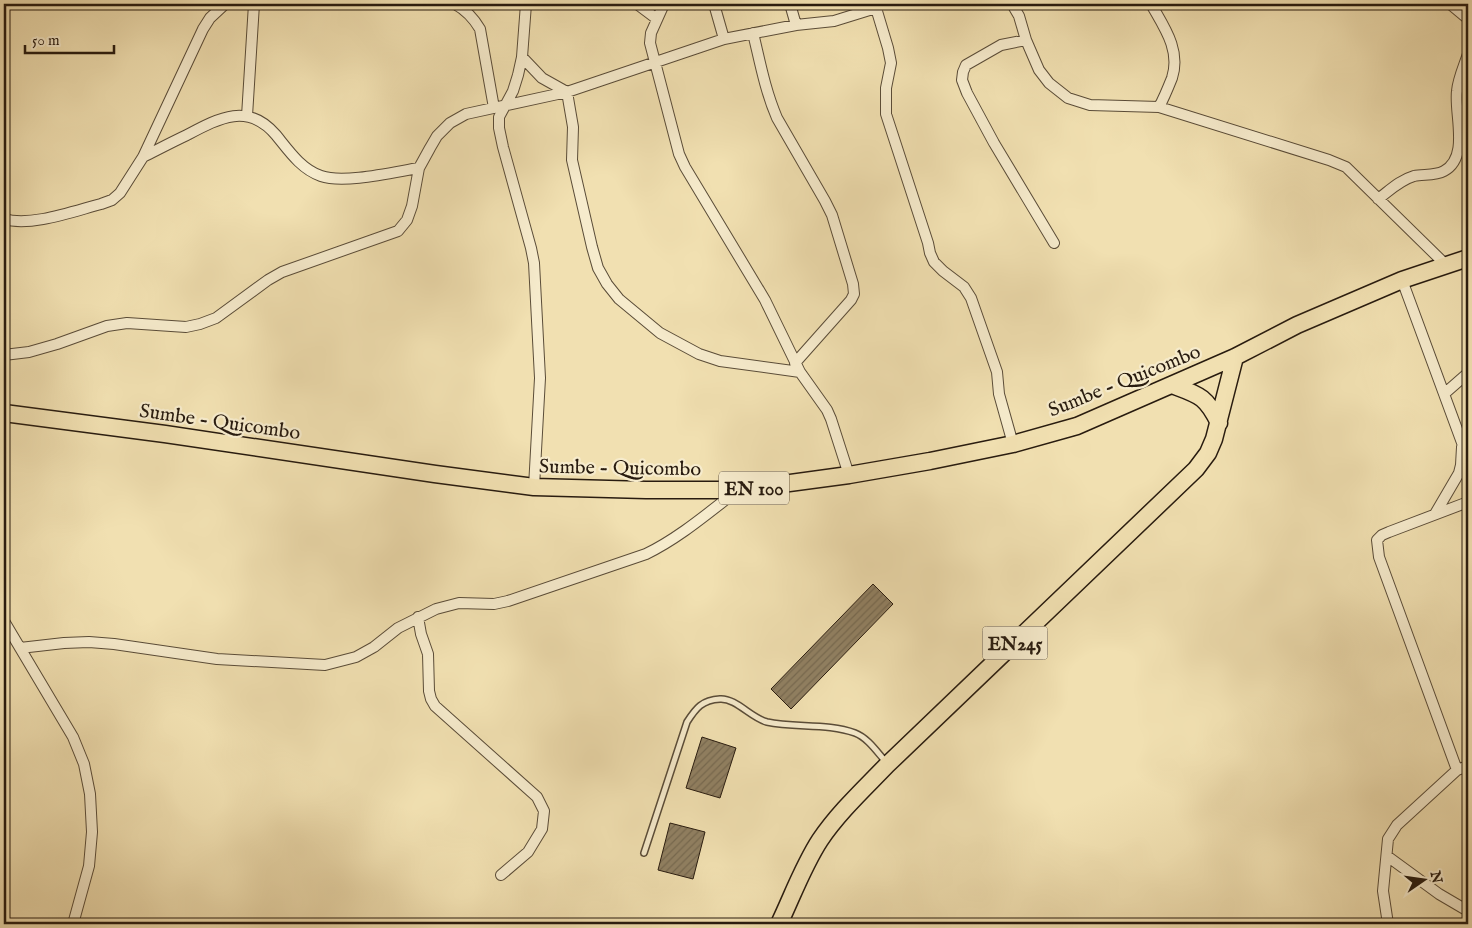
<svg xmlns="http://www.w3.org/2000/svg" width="1472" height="928" font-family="'IM FELL English',serif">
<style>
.building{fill:url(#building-hatch);stroke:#281b0f}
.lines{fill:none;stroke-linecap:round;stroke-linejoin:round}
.lane-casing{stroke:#5a4c38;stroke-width:8}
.street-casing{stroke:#5a4c38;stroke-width:12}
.primary-casing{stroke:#281b0f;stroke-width:19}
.lane{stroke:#f6ebcc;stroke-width:5}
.street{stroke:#f6ebcc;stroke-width:10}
.primary{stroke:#f1e0b1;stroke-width:16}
.labels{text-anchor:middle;stroke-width:4.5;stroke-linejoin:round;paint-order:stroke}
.shield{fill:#f6ebcc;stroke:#665948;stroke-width:1}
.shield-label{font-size:19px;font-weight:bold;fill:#281b0f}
.street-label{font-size:20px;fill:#281b0f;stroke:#f6ebcc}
</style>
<defs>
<pattern id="building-hatch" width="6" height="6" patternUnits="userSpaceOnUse" patternTransform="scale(1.25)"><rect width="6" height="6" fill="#918163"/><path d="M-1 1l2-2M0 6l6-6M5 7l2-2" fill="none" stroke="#766950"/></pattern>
</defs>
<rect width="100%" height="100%" fill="#f1e0b1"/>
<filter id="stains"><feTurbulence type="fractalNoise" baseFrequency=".004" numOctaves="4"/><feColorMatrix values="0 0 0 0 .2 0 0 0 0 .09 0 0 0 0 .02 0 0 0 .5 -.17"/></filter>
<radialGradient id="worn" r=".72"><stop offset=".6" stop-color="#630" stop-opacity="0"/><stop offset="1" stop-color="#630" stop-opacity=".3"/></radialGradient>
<path class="building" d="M873,584L893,604L791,709L771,689Z
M702,737L736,748L720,798L686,788Z
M670,823L705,832L693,879L658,870Z"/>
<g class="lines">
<g class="lane-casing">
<path id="lane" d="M644,853L687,722C696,708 702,700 720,699C736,698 751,718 767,722C795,728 828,723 855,733C868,738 877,752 886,762"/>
</g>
<g class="street-casing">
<path id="street" d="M455,4C466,10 473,17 480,29L494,108
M526,4L522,57L518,75L513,91L499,117V128L503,147L531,248L534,263L540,378L534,487
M637,4L657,19
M664,4L651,33L650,43L679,154L685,167L765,300L800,372L827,410L831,419L849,475
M714,4L724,39
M790,4L796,25
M1012,4L1019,16L1026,40L1039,70L1049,83L1068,98L1090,105L1159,107L1329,160L1346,167L1446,265
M1151,4C1164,27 1181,50 1172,78C1168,88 1164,98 1159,107
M1450,4L1468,19
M876,8L888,48L891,63L886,88V114L928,243L930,253L934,262L943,271L964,287L971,298L997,372L999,394L1013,444
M753,33C760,62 765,90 777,118L825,201L832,215L853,284L854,294L851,300L795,363
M1026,40L1001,45L966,65L963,72L962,80L967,93L994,143L1054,243
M522,57L542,78L567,92L573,127L572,160L592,247L598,268L607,284L619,299L660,333L699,354L720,361L800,372
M247,116L254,4
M143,157C157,150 172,142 187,135C219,118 248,102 276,135C289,151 301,169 321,176C344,184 394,172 419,168
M1378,199C1389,191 1400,180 1414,176C1423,174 1435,176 1444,171C1470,157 1454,114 1457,91C1458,79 1464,66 1468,54
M4,219C31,227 74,211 101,204L112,200L120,193L143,157L203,29L210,18L225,4
M1402,280L1468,459
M4,355L29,352L57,344L107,326L127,323L186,327L200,324L216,318L268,280L282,272L398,231L407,220L412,206L419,168L430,148L437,136L450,123L466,114L567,92L724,39L796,25L834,21L876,8L881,4
M1444,394L1468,373
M1435,514L1459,473L1461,465L1462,447
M418,617L421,634L428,654L429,691L431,699L435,706L537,797L544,811L542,829L528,852L501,875
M4,621L73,737L84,764L90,794L92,832L89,866L73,924
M20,648L64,643L89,642L114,644L217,659L325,665L356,657L374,647L398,628L436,609L459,603L494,604L508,601L646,554C679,538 708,513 738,490
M1457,770L1379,557L1377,540L1382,535L1389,532L1468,502
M1387,856L1439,894L1468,911
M1388,924L1383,891L1388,839L1397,825L1457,770L1468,766"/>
</g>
<g class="primary-casing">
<path id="primary" d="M1172,385C1199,395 1206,396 1219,423
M4,413L165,434L435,474L534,487L646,490H738L849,475L930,461L1013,444L1077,426L1235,357L1297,325L1402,280L1468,258
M779,924C792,897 803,866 820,840C839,812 864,789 887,765L1196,469L1208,453L1214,439L1235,357"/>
</g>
<use href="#lane" class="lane"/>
<use href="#street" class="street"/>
<use href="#primary" class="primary"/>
</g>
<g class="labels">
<g class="shield">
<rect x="719" y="471.5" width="70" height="33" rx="4"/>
<rect x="982.5" y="626.5" width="65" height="33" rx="4"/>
</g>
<g class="shield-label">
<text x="754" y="495">EN 100</text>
<text x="1015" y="650">EN245</text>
</g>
<g class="street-label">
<text transform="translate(1124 380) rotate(-22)" y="7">Sumbe - Quicombo</text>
<text transform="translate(220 421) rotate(8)" y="7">Sumbe - Quicombo</text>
<text transform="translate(620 467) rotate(1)" y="7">Sumbe - Quicombo</text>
</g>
</g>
<rect width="1472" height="928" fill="none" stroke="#f1e0b1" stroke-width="20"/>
<rect x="5" y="5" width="1462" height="918" fill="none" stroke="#281b0f" stroke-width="2.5"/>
<rect x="10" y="10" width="1452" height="908" fill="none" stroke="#281b0f"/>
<g transform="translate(1424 880) rotate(77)" stroke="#f6ebcc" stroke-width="4" paint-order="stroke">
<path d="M0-4L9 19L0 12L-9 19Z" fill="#281b0f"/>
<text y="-8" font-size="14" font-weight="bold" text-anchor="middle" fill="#281b0f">N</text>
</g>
<path d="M25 45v8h89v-8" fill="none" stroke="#281b0f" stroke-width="2.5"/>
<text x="32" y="45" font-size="15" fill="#281b0f" stroke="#f6ebcc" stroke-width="4" paint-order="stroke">50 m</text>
<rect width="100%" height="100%" filter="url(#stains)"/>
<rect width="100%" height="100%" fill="url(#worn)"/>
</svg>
